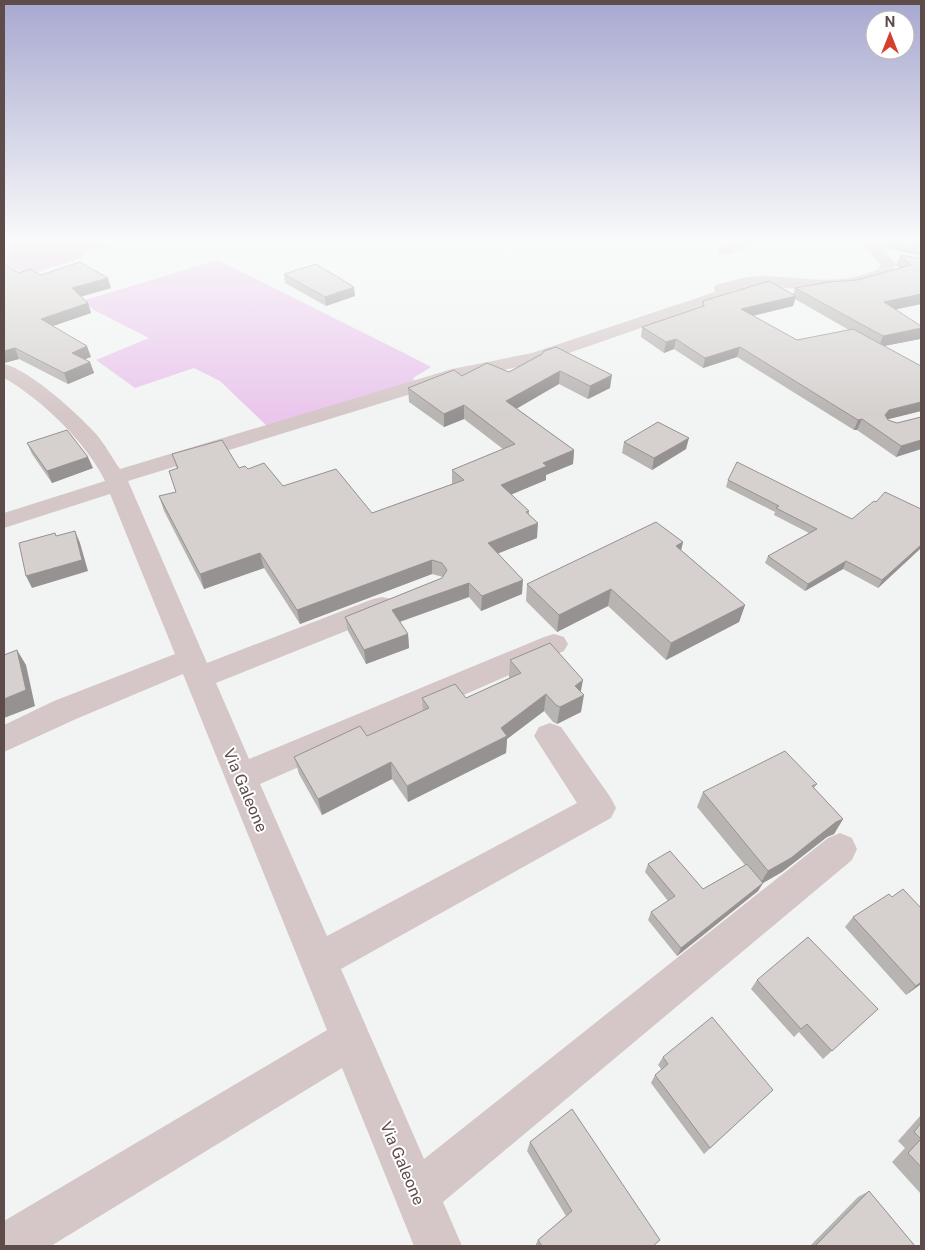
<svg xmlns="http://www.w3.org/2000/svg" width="925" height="1250" font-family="'Public Sans',sans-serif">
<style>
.green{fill:#eac6ec}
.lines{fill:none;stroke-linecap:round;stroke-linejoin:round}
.minor{fill:#d5c7c7;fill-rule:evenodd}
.wall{fill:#b8b4b2;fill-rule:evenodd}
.shaded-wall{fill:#969291}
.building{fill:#d6d1cf;stroke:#969291}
.labels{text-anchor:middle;stroke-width:4;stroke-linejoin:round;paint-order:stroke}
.near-street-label{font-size:16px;fill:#5e4c4b;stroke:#fff}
</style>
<rect width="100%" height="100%" fill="#f2f4f3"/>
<path class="green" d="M4,239H97L111,247C101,250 85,246 81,258L27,275L4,263Z
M218,260L404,353L431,367L413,378L415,383L269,428L220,381L194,368L135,388L96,360L149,338L94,310L82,301Z"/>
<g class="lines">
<path class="minor" d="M740,239H759L757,242L730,254H720L717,251L720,248Z
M857,239H872L886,251L896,264L892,275C875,283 858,289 840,290C802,292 769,282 731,291L732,294L730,297L543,362L463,378L128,481L207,663L373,599L382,597L391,599L395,606L391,613L216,683L249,759L544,637L554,634L564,637L568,644L564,651L260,784L327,936L577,803L534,736L539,727L550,723L561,727L611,798L616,808L611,818L341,969L424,1159L828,838L840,833L852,838L857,849L852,860L443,1202L462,1246H414L342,1068L51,1246H4V1221L327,1030L183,674L76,719L4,752V725L54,701L175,654L110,494L4,528V513L105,481C87,443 40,398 4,378V364C30,370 77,413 96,434C105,444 112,458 120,469L452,369L532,353L715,292L714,288L716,285C731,281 747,276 762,276C802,277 840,287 879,269L880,264Z"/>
</g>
<path class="wall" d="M122,239H141L128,242Z
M875,239H921V256L887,249Z
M900,255L921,258V304L895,309L920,339L884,346L921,366V412V411L888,419V420L897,423L921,417V449L896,457L857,430H854L737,357L703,368L674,349L664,353L641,337L642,327L702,307L703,301L793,295L795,288L857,280L900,268L896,265ZM795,299L849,330L797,340L753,316L793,306Z
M4,264L19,273L41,275L111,288L81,297L88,303L91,313L53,326L91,357L85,359L90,362L94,373L68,384L19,359L4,363Z
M284,274L355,296L326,306L285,283Z
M542,354L610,388L588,399L559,384L516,408L574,450L573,464L546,475V480L511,494L529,511V515L537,538L498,553L522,594L481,611L469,597L400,622L408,634L409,648L366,664L348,631L345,617L442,578L443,577L432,574L300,624L264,568L204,589L164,511L159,496L176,492L169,471L177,469L172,454L239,468L248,469L283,486L372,513L452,484V470L503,449L464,419L444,427L409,402L408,388L462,376L509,372Z
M624,442L686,449L652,470L622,453Z
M27,443L93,468L52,483L32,454Z
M728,480L852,519L876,502L921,509V548L878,588L843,569L805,591L765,563L768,556L809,533L774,515L775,512L726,487Z
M683,542L681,550L745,605L739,622L666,660L608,606L557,632L526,601L527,584Z
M510,660L581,692V712L557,724L553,722L544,711L507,739L506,753L408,802L392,779L322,815L299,774L294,757L367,736L423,711L422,698H466L509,678V677Z
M817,784L814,788L843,819L834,834L827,837L782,872L763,883L758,891L677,956L648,920L651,912L668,901L645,872L648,864L703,889L745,865L697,807L703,792Z
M892,897L921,908V984L906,995L845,927L853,917Z
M757,980L878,1009L823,1059L799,1032L794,1037L751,989Z
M663,1057L773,1090L704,1154L651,1083L655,1075L662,1070L658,1065Z
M921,1115V1194L892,1162L905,1148L898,1141Z
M530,1142L653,1246H535L538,1240L566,1216L527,1151Z
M869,1191L915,1246H810L858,1197Z"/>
<path class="shaded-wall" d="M127,239H141L128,242Z
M108,278L111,288L75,298L72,288Z
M354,287L355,296L326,306L325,297Z
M921,294V304L880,313L884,302Z
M796,296L793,306L739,319L741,309Z
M88,303L91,313L44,329L41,319Z
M921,328V336L920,339L879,347L883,336Z
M676,339L674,349L664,353L666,342Z
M87,346L91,357L75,363L72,353Z
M740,347L737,357L703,368L705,358Z
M15,348L19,359L4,363V351Z
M90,362L94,373L68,384L64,373Z
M560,371L559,384L506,415V401Z
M612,375L610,388L588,399L590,386Z
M921,402V411L885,420V415L889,410Z
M464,405V419L444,427V414Z
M862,419L857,430H854L858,420Z
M689,438L686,449L652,470L654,458Z
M921,440V449L896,457L901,446Z
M574,450L573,464L546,475V480L501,499V485L543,463Z
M88,457L93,468L52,483L47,471Z
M538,523L537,538L487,558L488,543Z
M75,531L80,543L88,571L32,588L26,576Z
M683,542L679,559L676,546Z
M921,545V548L878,588L882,580Z
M260,553L264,568L204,589L200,574Z
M432,560V574L300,624L297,610Z
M846,561L843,569L805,591L808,584Z
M523,580L522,594L481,611L482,596Z
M469,583V597L393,624L392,610Z
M611,589L608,606L557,632L559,615Z
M745,605L739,622L666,660L671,643Z
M408,634L409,648L366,664L364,650Z
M17,650L26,665L35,706L4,718V699Z
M583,680L580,696L584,695L581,712L557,724L560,707L575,686Z
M546,694L544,711L507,739L506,753L408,802L407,786L501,728Z
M391,762L392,779L322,815L318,799Z
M843,819L834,834L827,837L782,872L763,883L758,891L677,956L681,948L760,884L768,871L836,822Z
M921,982V984L906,995L916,986Z"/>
<path class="building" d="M890,239H921V245Z
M900,255L921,258V294L884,302L921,326V328L883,336L795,288L829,282L857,280L911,265Z
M80,262L108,278L72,288L88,303L41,319L87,346L72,353L90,362L64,373L15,348L4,351V264L19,273L30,269L41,275Z
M316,264L354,287L325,297L284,274Z
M769,281L796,296L741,309L797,340L853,329L921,366V402L889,410L885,415L888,420L897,423L921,417V440L901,446L862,419L858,420L740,347L705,358L676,339L666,342L642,327L704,306L703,301Z
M556,347L612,375L590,386L560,371L506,401L574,450L543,463L547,466L501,485L529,511L526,512L538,523L488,543L523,580L482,596L469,583L392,610L408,634L364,650L345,617L442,578L447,570L442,563L432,560L297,610L260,553L200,574L159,496L176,492L169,471L178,468L172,454L222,440L239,468L245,466L248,469L264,463L283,486L336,469L372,513L464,480L452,470L515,444L464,405L444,414L408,388L454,370L462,376L487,363L509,372L542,354L544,351Z
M658,422L689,438L654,458L624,442Z
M67,430L88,457L47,471L27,443Z
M737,462L852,519L874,501L876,502L885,492L921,509V545L882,580L846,561L808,584L768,556L817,529L776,508L779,506L728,480Z
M656,522L683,542L676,546L745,605L671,643L611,589L559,615L527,584Z
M75,531L82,560L26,576L19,543L55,533L56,536Z
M550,643L583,680L575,686L584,695L560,707L556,705L546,694L501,728L507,736L407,786L391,762L318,799L294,757L360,726L367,736L429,708L422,698L455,684L466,698L521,673L510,660Z
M17,650L26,690L4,699V655Z
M785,751L817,784L812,786L843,819L836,822L791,858L768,871L703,792Z
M670,851L703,889L747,864L763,883L681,948L651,912L675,896L648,864Z
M903,889L921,908V982L916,986L853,917L889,894L892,897Z
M808,937L878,1009L832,1051L807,1024L801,1029L757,980Z
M712,1017L773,1090L710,1148L655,1075L668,1064L663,1057Z
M572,1109L660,1240L653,1246H542L538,1240L572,1211L530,1142Z
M921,1123V1167L908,1153L921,1139L914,1132Z
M869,1191L915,1246H815Z"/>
<linearGradient id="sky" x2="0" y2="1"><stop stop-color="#a7a8cf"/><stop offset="0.58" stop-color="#f9fafa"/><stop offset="1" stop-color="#f9fafa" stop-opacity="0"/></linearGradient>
<rect width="925" height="414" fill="url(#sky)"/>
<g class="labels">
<g class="near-street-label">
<text transform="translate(246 790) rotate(67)" y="6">Via Galeone</text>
<text transform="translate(403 1163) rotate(67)" y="6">Via Galeone</text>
</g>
</g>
<rect width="925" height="1250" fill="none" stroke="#5e4c4b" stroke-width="10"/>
<g transform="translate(890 35)"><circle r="24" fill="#ffffff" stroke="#bfb7b7"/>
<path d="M0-4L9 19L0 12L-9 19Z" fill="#d4402c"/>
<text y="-8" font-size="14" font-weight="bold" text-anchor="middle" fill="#5e4c4b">N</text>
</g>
</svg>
